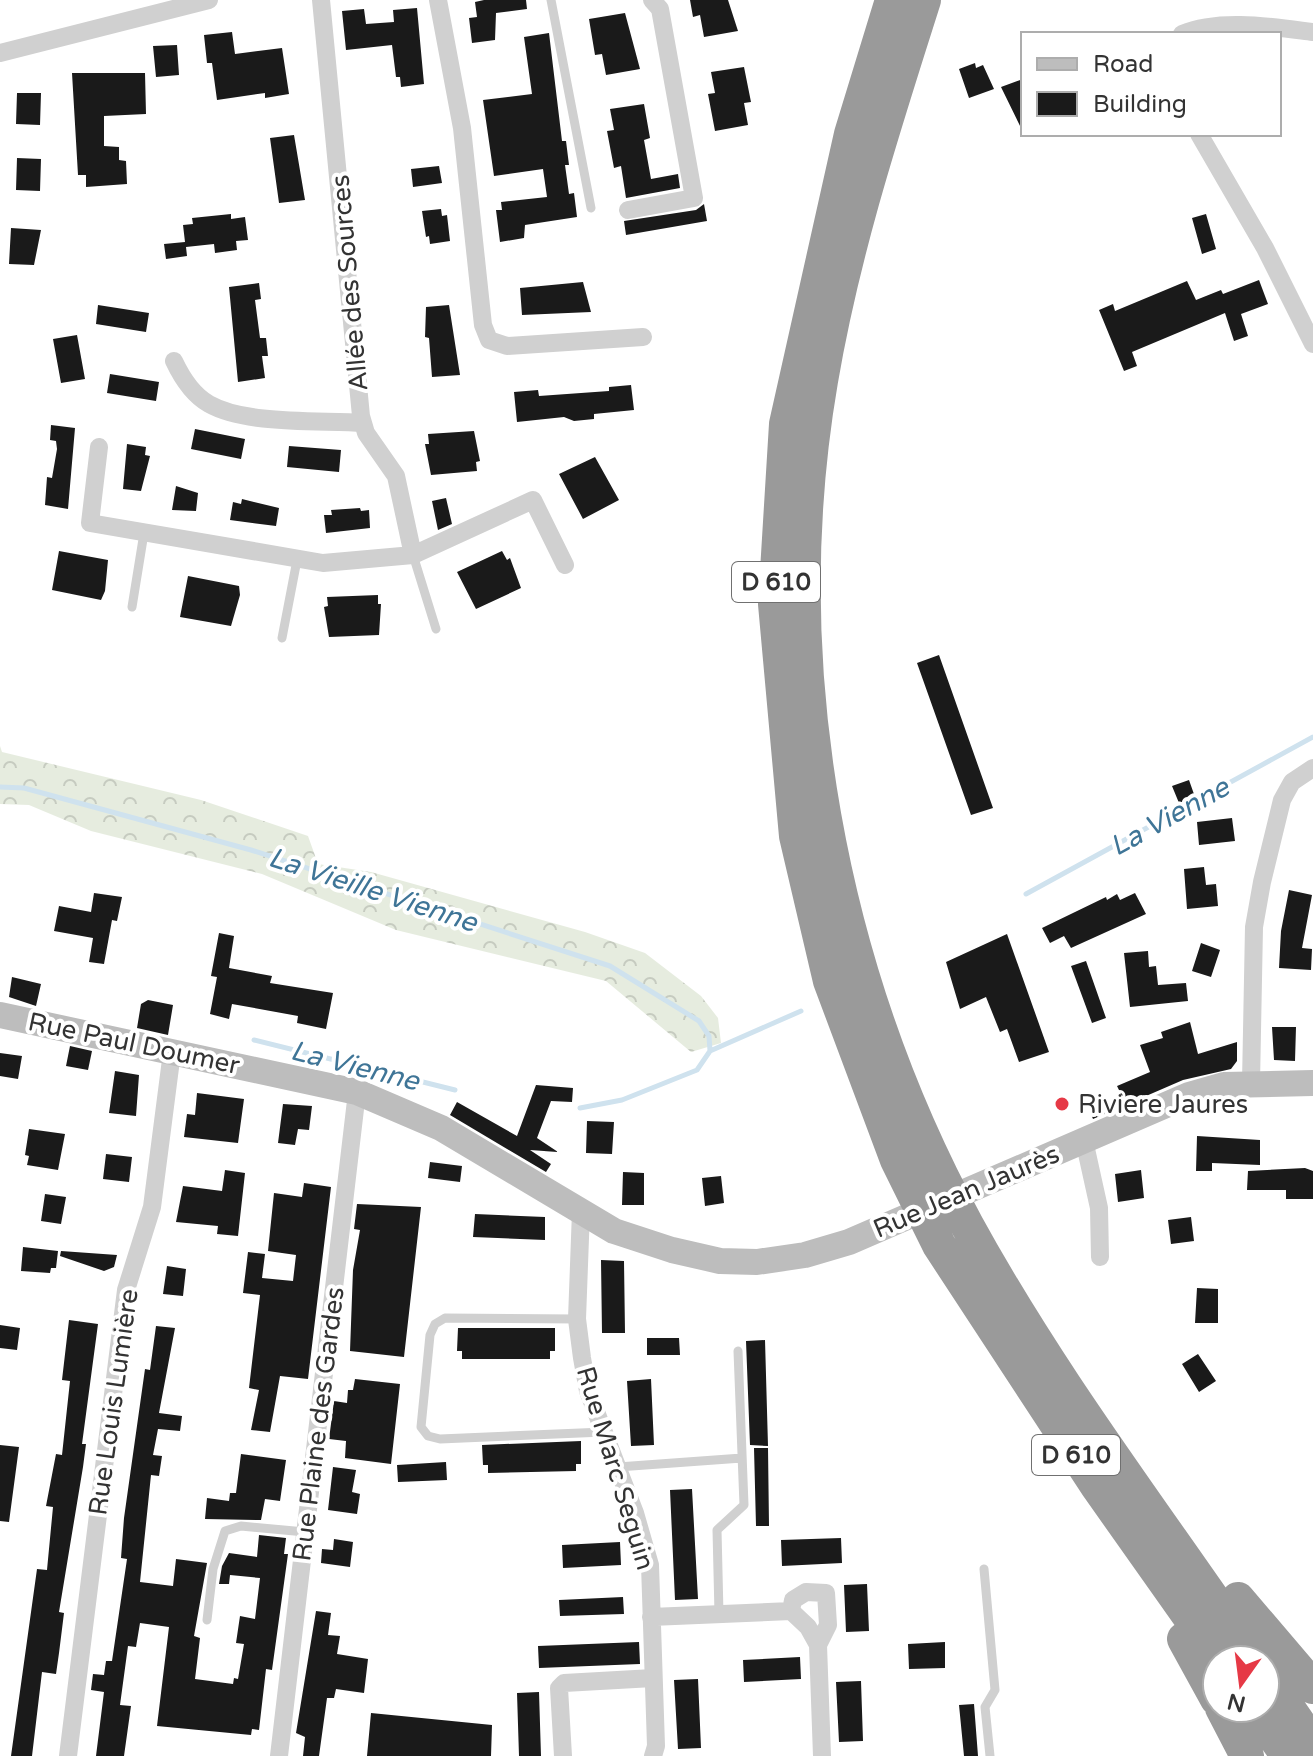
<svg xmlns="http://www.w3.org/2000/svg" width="1313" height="1756" font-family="'Varela Round',sans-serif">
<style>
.forest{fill:url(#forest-crowns)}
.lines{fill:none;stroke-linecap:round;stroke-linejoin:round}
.stream{stroke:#cfe2ee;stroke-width:5}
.building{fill:#1a1a1a}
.lane{stroke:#d0d0d0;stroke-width:9}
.street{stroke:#d0d0d0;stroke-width:18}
.secondary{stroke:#bdbdbd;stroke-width:26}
.highway{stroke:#9a9a9a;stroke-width:34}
.poi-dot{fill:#e63946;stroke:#fff;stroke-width:3}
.labels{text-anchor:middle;stroke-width:8;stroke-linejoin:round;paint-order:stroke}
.shield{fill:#fff;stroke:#707070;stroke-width:2}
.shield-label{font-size:24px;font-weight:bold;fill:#333}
.street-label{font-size:26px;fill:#333;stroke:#fff}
.poi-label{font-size:26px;fill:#333;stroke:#fff;text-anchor:start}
.water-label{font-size:28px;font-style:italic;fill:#3f7597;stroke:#fff}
</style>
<defs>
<pattern id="forest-crowns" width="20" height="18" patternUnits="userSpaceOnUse" patternTransform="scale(2)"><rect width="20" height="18" fill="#e6ecdf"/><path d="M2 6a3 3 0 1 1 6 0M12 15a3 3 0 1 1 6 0" fill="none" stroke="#c6cbc0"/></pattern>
</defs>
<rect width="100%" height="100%" fill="#fff"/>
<path class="forest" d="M0,746L2,752L201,800L308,836L318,864L371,872L585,932L645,953L701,996L718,1018L721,1043L691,1052L606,981L396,930L262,874L91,831L29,805L0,804Z"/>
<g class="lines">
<path class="stream" d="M0,787L24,788L251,850L610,966L699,1021L709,1036L710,1051
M1026,894L1313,737
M254,1040L455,1090
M580,1108L622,1100L697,1070L710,1051L801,1011"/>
</g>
<path class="building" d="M484,0H526L527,9L496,13L495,40L472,43L469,18L477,17L475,2Z
M690,0H728L738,31L704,37L700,15L693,17Z
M417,8L424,84L401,87L400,77H396L392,45L346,50L342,11L364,9L366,24L394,22L393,10Z
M625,13L640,69L606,75L602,54L595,55L589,19Z
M232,32L235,54L282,48L289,94L265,98V93L217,100L212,63H207L204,35Z
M549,33L562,141H566L569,165H565L569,194L574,193L577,217L525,225L524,238L500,242L496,210H502L501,202L547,197L543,169L494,176L483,100L532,94L524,37Z
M177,45L179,75L156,77L153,46Z
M975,63L976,68L983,65L994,89L969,98L959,69Z
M744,67L751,102L744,103L748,125L715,131L708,94L715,93L711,72Z
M72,73H145L146,114L104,116V146L119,147V160L126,161L127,184L86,187V175H78Z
M1023,79V132L1001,87Z
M17,93H41L40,125L16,124Z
M644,104L650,138L644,140L651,179L678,174L680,188L626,198L621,166L614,168L607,131L614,130L610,109Z
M294,135L305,200L279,203L270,138Z
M17,158L41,159L40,191L16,190Z
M439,166L442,183L413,187L411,169Z
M704,204L707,221L626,235L624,221L696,210Z
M441,209L442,216L447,215L450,241L430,244L429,236L426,237L422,211Z
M231,214V219L245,217L248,240L236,241L237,250L215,253L214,244L186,247L187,256L166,259L164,244L185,242L183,225L193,224L192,218Z
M1206,214L1216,249L1202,254L1192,218Z
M11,228L41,230L34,265L9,264Z
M1259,280L1268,304L1241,314L1248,336L1234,341L1225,313L1132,352L1137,366L1124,371L1099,310L1113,304L1115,311L1187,281L1196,300L1221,290L1223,294Z
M583,282L591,312L522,315L520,288Z
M259,283L261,299L255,300L260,338H266L268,356H262L265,378L238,382L229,287Z
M98,305L149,313L146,332L96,324Z
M449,305L460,375L432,377L429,338L425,337L426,307Z
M77,335L85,379L61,383L53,339Z
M110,374L159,382L156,401L107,393Z
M631,385L634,410L594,414V419L574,421L564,417L517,422L514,392L538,390L539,396L609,391V387Z
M51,425L75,428L68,509L45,505L47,477L52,478L57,449L56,441L50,440Z
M195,429L245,439L241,459L191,449Z
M474,431L480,461L476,462L477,471L431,475L425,444H429L428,434Z
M127,444L146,447L145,455L150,456L141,491L123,489Z
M289,446L341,450L339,472L287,467Z
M595,457L619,500L583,519L559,474Z
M176,486L198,493L196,511L172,510Z
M446,498L452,524L438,530L432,501Z
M242,499L279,508L276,526L230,520L233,502L241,504Z
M360,508L361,511L369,510L370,528L326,533L324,515H332L331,510Z
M59,551L108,560L105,591L101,600L52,590Z
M502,551L507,560L510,558L521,588L476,609L457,572Z
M188,576L239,586L240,595L231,626L180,617Z
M378,595V604H381L379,635L329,637L324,607L328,606L327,597Z
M939,655L993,808L971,815L917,663Z
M1189,780L1195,797L1179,803L1172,786Z
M1232,818L1235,841L1199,845L1197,822Z
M1204,867L1206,885L1216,884L1218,906L1187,909L1184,869Z
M1289,890L1312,895L1302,948L1312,949L1311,970L1279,968L1281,931Z
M94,893L122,897L117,921L112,920L104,964L89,962L93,938L54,931L59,906L91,912Z
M1135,893L1146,914L1071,948L1064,936L1050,943L1042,928L1106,897L1107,900L1117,894L1120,900Z
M219,933L234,936L229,968L272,976L270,983L333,993L326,1029L297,1023L298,1016L232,1004L229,1019L210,1014L217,977L211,976Z
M1007,934L1049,1052L1019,1062L1007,1029L1000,1032L986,997L960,1009L946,962Z
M1201,943L1220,950L1211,977L1192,971Z
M1148,951L1149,967L1156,966L1158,985L1186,983L1188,1001L1130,1007L1124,953Z
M1086,961L1106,1018L1092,1023L1071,966Z
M12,977L41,984L36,1006L9,997Z
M148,1000L173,1005L168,1035L137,1028L141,1004Z
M1190,1022L1198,1054L1237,1042V1061L1231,1069L1183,1080L1093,1119L1089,1109L1122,1096L1117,1086L1150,1072L1140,1045L1163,1038L1161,1032Z
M1272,1027H1296L1295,1061L1274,1060Z
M70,1046L92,1051L88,1070L66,1066Z
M0,1053L22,1056L18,1079L0,1076Z
M115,1071L139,1075L136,1116L109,1113Z
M536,1085L573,1088L572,1102L551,1101L537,1138L558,1152L530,1150L551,1164L546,1172L450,1115L457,1102L517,1136Z
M197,1093L244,1099L238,1143L184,1137L187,1114L195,1115Z
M283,1104L312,1106L309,1130L298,1129L295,1145L278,1143Z
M587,1121L614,1122L612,1154L586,1153Z
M29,1129L65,1134L58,1170L27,1165L29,1156L25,1155Z
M1197,1136L1260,1140V1165L1212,1163V1171H1196Z
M106,1154L132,1157L129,1182L103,1179Z
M430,1162L462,1166L460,1182L428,1178Z
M1305,1168L1313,1171V1199H1286V1190H1247L1248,1171Z
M225,1170L245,1173L238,1236L217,1234L218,1226L176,1222L183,1186L222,1191Z
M1141,1170L1144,1198L1118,1202L1115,1174Z
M623,1172L644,1173V1205H622Z
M721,1176L724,1203L705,1206L702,1178Z
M304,1183L331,1187L308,1379L280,1376L270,1432L251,1430L259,1390L249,1388L260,1295L243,1293L248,1252L265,1254L262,1278L293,1281L296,1255L268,1251L274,1193L302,1197Z
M45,1194L66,1197L61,1224L41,1221Z
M357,1204L421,1207L404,1357L350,1351L353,1270L360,1230L354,1229Z
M475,1214L545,1217V1240L473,1237Z
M1191,1217L1194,1241L1171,1244L1168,1220Z
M23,1247L58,1251L56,1268H51L50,1273L21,1271Z
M61,1251L117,1255L114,1267L104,1271L60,1256Z
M601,1260L624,1261L625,1333H602Z
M167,1266L186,1269L183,1296L163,1294Z
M1197,1288L1218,1289V1323H1195Z
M69,1320L98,1324L82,1444H86L83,1467L59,1612L64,1613L59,1653L56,1674L42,1672L32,1756H11L37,1569L47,1570L53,1507L46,1506L56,1454L62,1455L70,1381L62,1380Z
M0,1325L20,1328L17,1350L0,1348Z
M156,1326L175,1328L159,1413L182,1416L180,1431L158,1429L153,1455L162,1456L159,1476L151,1475L140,1582L173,1586L176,1559L207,1563L194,1636L200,1638L195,1679L233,1684L234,1678L238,1679L244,1644L236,1643L240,1616L255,1619L260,1578L230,1575L229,1584H219L222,1566L229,1553L257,1557L259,1535L286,1538L284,1554H288L272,1670L266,1669L259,1730L252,1729L251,1735L157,1726L169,1627L140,1623L136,1647L128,1646L120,1705L131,1706L124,1756H96L104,1692L91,1690L93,1674L104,1675L106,1661H112L127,1559L121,1558L124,1518L145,1369L150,1370Z
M458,1328H555V1351H550V1359H462V1351H457Z
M647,1338H679L680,1355H647Z
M765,1340L768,1446L750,1445L746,1341Z
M1198,1354L1216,1381L1199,1392L1182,1364Z
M355,1379L400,1384L391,1464L345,1458L346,1441L329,1439L334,1401L347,1403L348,1390H353Z
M651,1379L654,1445L631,1446L627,1381Z
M581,1441V1464H576V1471L488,1473V1465H483L482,1445Z
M0,1445L19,1447L9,1522L0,1521Z
M754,1448H768L769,1526H756Z
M241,1454L286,1460L280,1501L265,1499L261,1520L205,1519L207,1498L229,1501L230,1493H236Z
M446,1462L447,1480L398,1482L397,1465Z
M333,1467L356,1470L352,1492L360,1494L357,1514L328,1510Z
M692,1489L698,1599L675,1600L670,1490Z
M841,1538L842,1563L782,1566L781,1540Z
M334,1539L353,1542L350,1567L321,1563L322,1549L333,1550Z
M620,1542L621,1565L563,1568L562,1545Z
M867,1584L869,1631L846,1632L844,1585Z
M623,1597L624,1614L560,1616L559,1600Z
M316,1611L331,1613L328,1635L340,1636L337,1654L368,1659L364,1693L336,1689L334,1698H327L319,1756H303L305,1737L296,1733Z
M639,1642L640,1664L539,1668L538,1646Z
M945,1642V1668L909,1669L908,1644Z
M800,1657L801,1679L744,1682L743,1660Z
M698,1679L701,1748L678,1749L674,1680Z
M861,1681L863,1741L839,1742L836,1682Z
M539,1692L541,1756H519L517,1693Z
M974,1704L978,1756H964L959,1705Z
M371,1713L492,1725L491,1756H367Z"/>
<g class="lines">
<path class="lane" d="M551,0L591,208
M413,555L436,629
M132,607L144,533
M282,638L297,560
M577,1319L445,1318L435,1324L430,1335L421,1427L428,1436L440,1439L604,1432
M618,1467L742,1458
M984,1569L995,1690L985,1707L990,1756
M719,1614L717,1530L744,1505L738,1351
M207,1620L213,1569L225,1531L241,1526L305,1532"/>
<path class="street" d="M321,0L361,416L366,433L396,476L413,555
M438,0L462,128L483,325L489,340L507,346L643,337
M1182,34C1220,18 1273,27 1313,32
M0,53L209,0
M1199,134L1265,248L1313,344
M628,210L694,198L660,9L652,0
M174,361C182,378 193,395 209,404C246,425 320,420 363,423
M99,447L90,523L323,563L413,555L533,500L565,565
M1251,1083L1254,927L1262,882L1282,800L1292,782L1313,768
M1084,1140L1099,1208L1100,1257
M581,1211L577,1319L582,1358L588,1391L635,1513L650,1565L656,1746L653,1756
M791,1611L793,1600L806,1592L826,1593L828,1625L818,1645
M651,1617L791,1611L808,1627L818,1645L822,1756
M68,1756L126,1290L152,1207L172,1052
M279,1756L357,1092
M563,1756L559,1688L564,1683L653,1678"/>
<path class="secondary" d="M0,1015L357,1092L441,1128L614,1231L672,1250L720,1261L757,1262L805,1255L849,1242L1189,1095L1224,1085L1313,1083"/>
<path class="highway" d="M892,0L851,134L786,424L775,604L796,836L830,981L897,1160L939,1245L1097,1486L1220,1660
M924,0C884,126 843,251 821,381C772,666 830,973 967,1225C1050,1377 1158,1517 1255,1660
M1238,1599L1313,1687
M1184,1639L1217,1699
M1265,1674L1313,1744
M1222,1708L1247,1756
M1254,1708L1288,1756"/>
</g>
<circle class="poi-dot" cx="1062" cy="1104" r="8"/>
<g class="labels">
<g class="shield">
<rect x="732" y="562" width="88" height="40" rx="6"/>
<rect x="1032" y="1435" width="88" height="40" rx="6"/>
</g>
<g class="shield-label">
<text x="776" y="590">D 610</text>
<text x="1076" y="1463">D 610</text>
</g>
<g class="street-label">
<text transform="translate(349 283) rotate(-95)" y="9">Allée des Sources</text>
<text transform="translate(134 1043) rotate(12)" y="9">Rue Paul Doumer</text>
<text transform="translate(966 1191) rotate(-23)" y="9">Rue Jean Jaurès</text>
<text transform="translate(113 1402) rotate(-82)" y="9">Rue Louis Lumière</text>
<text transform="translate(318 1424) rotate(-83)" y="9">Rue Plaine des Gardes</text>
<text transform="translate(616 1468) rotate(73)" y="9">Rue Marc Seguin</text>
</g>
<g class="poi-label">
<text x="1078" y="1113">Riviere Jaures</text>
</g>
<g class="water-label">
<text transform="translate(1169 816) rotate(-29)" y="10">La Vienne</text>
<text transform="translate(373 889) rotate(18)" y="10">La Vieille Vienne</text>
<text transform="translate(355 1065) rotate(14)" y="10">La Vienne</text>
</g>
</g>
<rect x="1021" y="32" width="260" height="104" fill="#ffffff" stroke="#adadad" stroke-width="2"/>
<rect x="1037" y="58" width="40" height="12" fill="#bdbdbd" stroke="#adadad" stroke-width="2"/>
<text x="1093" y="72" font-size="24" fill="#333333">Road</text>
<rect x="1037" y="92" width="40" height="24" fill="#1a1a1a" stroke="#adadad" stroke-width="2"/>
<text x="1093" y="112" font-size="24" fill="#333333">Building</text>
<g transform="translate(1241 1684) rotate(194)"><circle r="38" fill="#ffffff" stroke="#adadad" stroke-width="2"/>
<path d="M0-6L14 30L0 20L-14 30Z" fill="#e63946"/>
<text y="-12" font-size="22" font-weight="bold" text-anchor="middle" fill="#333333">N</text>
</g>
</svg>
